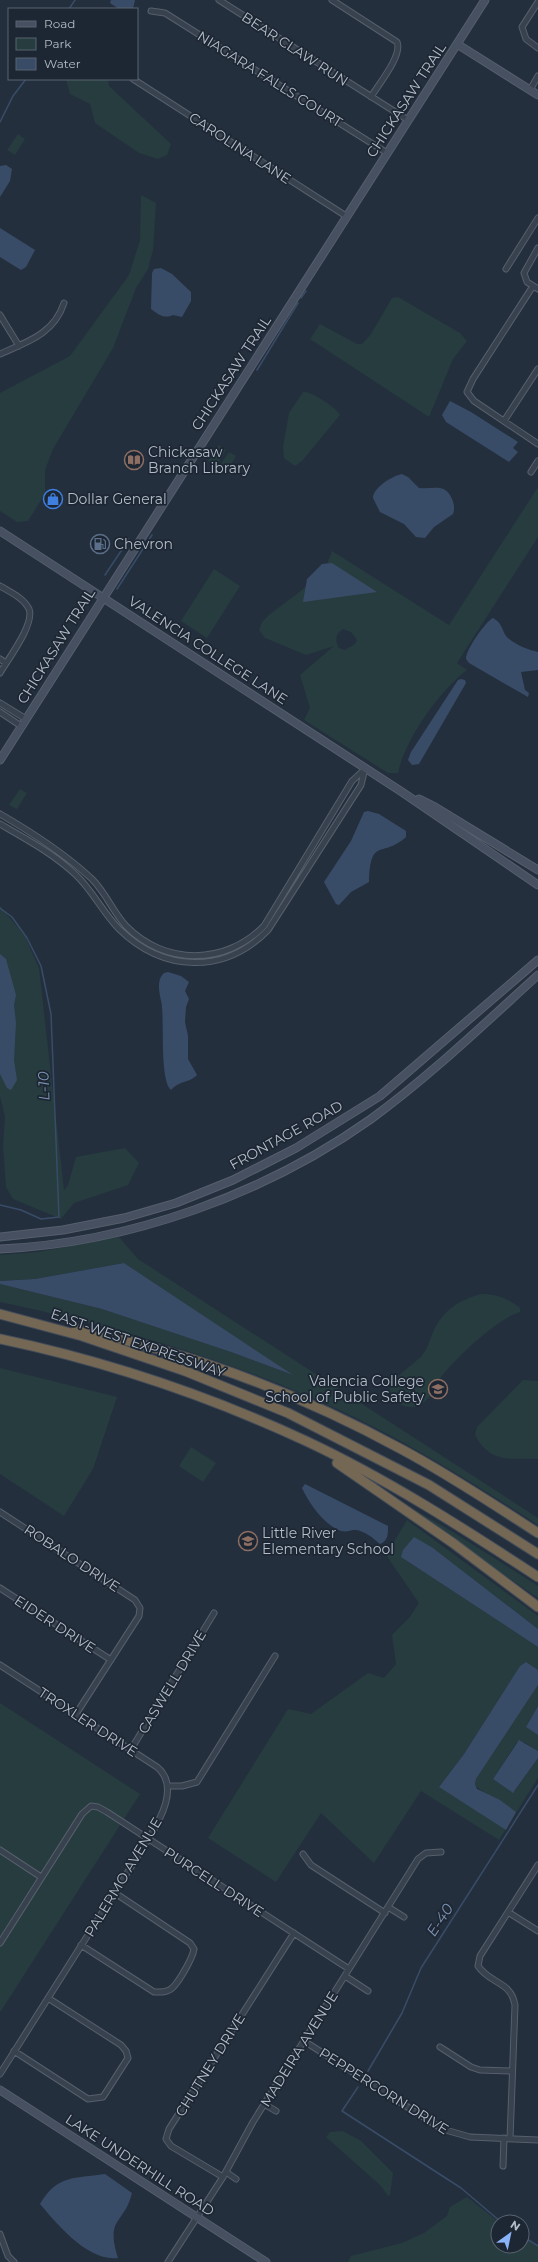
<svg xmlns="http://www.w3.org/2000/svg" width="538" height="2262" font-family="Montserrat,sans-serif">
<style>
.green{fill:#263c3f;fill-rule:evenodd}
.water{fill:#394c67}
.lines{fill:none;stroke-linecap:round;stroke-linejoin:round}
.stream{stroke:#394c67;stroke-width:1.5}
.street-casing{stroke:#565f6c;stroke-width:7}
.secondary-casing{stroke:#565f6c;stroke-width:9}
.highway-casing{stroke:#434c59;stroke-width:11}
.street{stroke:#38414e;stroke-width:5}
.secondary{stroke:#465061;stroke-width:7}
.highway{stroke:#746855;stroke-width:9}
.labels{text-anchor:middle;stroke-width:3.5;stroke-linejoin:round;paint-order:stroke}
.street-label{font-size:14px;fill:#b4bcc9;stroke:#1d2633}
.poi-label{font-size:14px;fill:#b4bcc9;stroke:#1d2633;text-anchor:start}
.water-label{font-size:15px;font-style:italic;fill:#7c92b1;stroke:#1d2633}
</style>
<rect width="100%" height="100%" fill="#242f3e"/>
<path class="green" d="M66,79H108L109,86L171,144L167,155L158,159L139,153L95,123L90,104L70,94Z
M18,134L25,139L15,155L7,150Z
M141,195L156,203L153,250L148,269L136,288L113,348L53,449L45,470V494L28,521L17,522L0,511V393L70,356L129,275L140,240Z
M398,297L460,333L467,341L453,359L429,417L310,339L320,324L357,344H362L371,334L392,298Z
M303,392C309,390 337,408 340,415L302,461L295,466L284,458L283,447L289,413Z
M219,445L226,450L216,466L208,461Z
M229,452L236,456L226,473L218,468Z
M538,487V537L457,663L467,670C439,691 405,740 398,773H388L304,720L310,708L300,675L334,646L306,655L265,638L259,630L262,622L270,614L302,590L326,567L332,551L449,625ZM343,629L351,632L357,640L355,644L345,650L339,648C335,641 335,634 343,629Z
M214,569L240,586L207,638L181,621Z
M20,789L27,793L17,809L9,805Z
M0,906L25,936L39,968L64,1190L68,1185L76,1157L125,1148L139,1163L128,1185L74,1203L61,1219L13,1199L6,1187L3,1146L5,1117L0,1096Z
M119,1237L138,1259L538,1518V1525C479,1487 421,1450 358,1419C245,1364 123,1328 0,1302V1284L102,1309L231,1352L290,1374L124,1263L35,1279L0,1281V1255L38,1252Z
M481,1294C497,1294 507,1298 520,1308V1312C498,1318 456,1358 441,1377C435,1386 433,1396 424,1402C419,1407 411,1408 404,1406C366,1390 413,1368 423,1354C428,1348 430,1339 433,1332C443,1310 459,1300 481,1294Z
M0,1368L117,1397L93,1469L64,1516L0,1474Z
M523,1380L538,1381V1459C510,1458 490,1464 475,1435L477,1427Z
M191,1447L216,1463L203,1482L179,1466Z
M411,1508L450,1530L538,1586V1598L451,1538Z
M407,1520L538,1616V1629L433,1548L404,1559L538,1647V1670L526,1662L520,1666L464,1754L439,1787L516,1812C507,1807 478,1791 475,1784L476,1779L538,1685V1706L526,1727L538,1735V1751L524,1742H517L493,1779L511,1792L515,1791L538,1758V1778L499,1840L421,1791L374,1863L321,1813L276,1882L208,1838L288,1709L311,1714L368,1673L384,1678L396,1664L392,1635L409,1618L419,1603L386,1555Z
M0,1703L140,1794L1,2011H0Z
M343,2131L361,2141L393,2173L390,2195L388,2196L381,2186L326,2137L330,2132Z
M467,2197L499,2222L498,2246H522V2237L538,2247V2262H348L351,2256L402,2243L424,2233L447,2216L450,2207Z"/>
<path class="water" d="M111,0H135L133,9H119L110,3Z
M6,165L12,169L10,181L0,197V166Z
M0,228L35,250L26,267L21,270L0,257Z
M161,268L172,274L191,292V301L182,317L173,315C164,319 159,315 151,309L152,273L154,269Z
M450,401L471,412L518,442L513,448L518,452L509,462L446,422L442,415Z
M402,474L408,477L419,488C432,490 445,482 452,499C454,504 455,509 453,514L434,527L425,538L416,537L404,524L380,512L373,498C373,488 392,476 402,474Z
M332,563L377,592L303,602L307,579L322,564Z
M493,618C502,623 501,628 506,636C513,644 528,650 538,652V670L521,672L525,690L529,693L528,697L469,663L466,659C465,651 486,621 493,618Z
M461,679L465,680L466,683L419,764L412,765L408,760L411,752L458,680Z
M368,811L379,814L406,831V837C381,859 371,836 369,882L351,892L339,905L336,904L324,882L351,841L364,812Z
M0,954L6,959L16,995L14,1005L16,1023L14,1060L17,1080L11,1090L7,1088L0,1074Z
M168,972L181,976L189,982L185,991L189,999L186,1007L185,1022L188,1036V1059L197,1075C188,1084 182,1079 171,1090C160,1081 164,1024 162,1008C162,1001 159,995 159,987C159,981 160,977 164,973Z
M124,1263L293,1375L231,1352L102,1309L0,1284V1281L35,1279Z
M305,1484L388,1526C388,1534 388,1541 380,1544C373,1538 363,1529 353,1530C349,1531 346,1532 341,1531C324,1525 309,1503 302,1488Z
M414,1537L433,1548L538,1629V1647L404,1559L401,1557L403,1550Z
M526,1662L538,1670V1685L476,1779L475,1784L477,1789L500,1800L516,1812L506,1830L439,1787L464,1754L520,1666Z
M538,1706V1735L526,1727Z
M519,1740L538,1751V1758L513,1793L493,1779Z
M105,2174L132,2193C124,2225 105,2217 118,2258C88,2262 56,2223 40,2204C58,2174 74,2179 105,2174Z"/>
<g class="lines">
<path class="stream" d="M69,9L75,0
M0,122L13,96L26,79
M301,298L306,291
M257,370L298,303
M105,575L129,539
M117,589L152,535
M0,908L12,917L27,938L41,966L51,1014L59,1217L41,1219L21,1210L0,1205
M368,2071L402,2013L421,1968L538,1785
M358,2087L342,2111L461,2188L501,2222
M522,2236L538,2246"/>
<g class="street-casing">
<path id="street" d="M219,0L408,120
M332,0L397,42C403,55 378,85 371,97
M538,2L522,27L526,39L538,48
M151,11L165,13L387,153
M133,79L346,216
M530,90L538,76
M538,248L524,273L527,282L538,289
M506,269L538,218
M533,286L473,379L467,392L474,401L538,444
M0,315L19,346
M0,354C27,342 54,334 64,303
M504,421L538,369
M531,472L538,461
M0,586C10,592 24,598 29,609C35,624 8,659 0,673
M0,659L6,663
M0,703L26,719
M0,712L21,726
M0,814C33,833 64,853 92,879C106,893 113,912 126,926C165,966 226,965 264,926L352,781L365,769
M0,824C26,839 54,854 76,875C93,891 103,913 119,929C163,972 224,975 268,930L361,785L365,768
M0,1512L135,1600L140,1608L139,1616L76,1714
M0,1588L111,1660
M0,1665L157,1767C180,1786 160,1820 148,1840L0,2074
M130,1751L214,1613
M168,1786H182L197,1782L275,1656
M0,1850L41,1877
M303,1854L311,1865L385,1913
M388,1907L404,1917
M508,1912L538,1931
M0,1943L82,1814L91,1806L98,1807L107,1812L349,1969
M81,1945L154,1992C159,1992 164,1993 169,1990C177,1987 193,1957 194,1949L190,1943L115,1893
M345,1976L368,1991
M304,2041L442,2129L470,2137L538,2140
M440,2047L471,2067L480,2070L512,2071
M14,2051L88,2099L103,2097L128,2058L126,2051L121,2045L48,1998
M264,2104L276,2111
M510,2139L515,2005C511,1981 490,1984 478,1966L480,1956L538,1865
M503,2166L504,2138
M226,2172L236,2179
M223,2177L171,2146L166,2139L169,2129L294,1933
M0,2234L8,2256L14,2262
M168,2262L223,2177L253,2122L418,1859L426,1853L441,1852"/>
</g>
<g class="secondary-casing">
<path id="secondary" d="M457,44L538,95
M0,531L402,792L538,885
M0,760L485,0
M419,799L435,807L538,870
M0,1237L63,1230L124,1218L176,1203L233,1180L296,1148L380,1096L538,960
M0,1249C130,1243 265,1194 371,1119C430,1076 484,1024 538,975
M0,2090L266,2262"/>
</g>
<g class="highway-casing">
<path id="highway" d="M0,1314L82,1336L185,1371L288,1413L429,1485L538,1554
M76,1329C189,1352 300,1394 401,1449C448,1474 493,1504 538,1533
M0,1339C105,1361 209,1396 306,1441C387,1479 463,1528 538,1577
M337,1463L453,1543L538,1607"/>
</g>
<use href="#street" class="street"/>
<use href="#secondary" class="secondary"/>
<use href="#highway" class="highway"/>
</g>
<defs>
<g id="library-ring" transform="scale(1)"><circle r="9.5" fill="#1d2633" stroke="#8d6e63" stroke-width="1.5"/><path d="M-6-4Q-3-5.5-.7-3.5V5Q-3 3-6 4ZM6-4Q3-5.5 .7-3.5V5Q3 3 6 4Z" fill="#8d6e63"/></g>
<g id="shop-ring" transform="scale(1)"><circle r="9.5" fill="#1d2633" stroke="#3f7fe0" stroke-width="1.5"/><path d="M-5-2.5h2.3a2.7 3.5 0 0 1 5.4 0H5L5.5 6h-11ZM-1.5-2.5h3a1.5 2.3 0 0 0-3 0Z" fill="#3f7fe0"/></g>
<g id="fuel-ring" transform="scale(1)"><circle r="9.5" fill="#1d2633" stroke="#5c6f8a" stroke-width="1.5"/><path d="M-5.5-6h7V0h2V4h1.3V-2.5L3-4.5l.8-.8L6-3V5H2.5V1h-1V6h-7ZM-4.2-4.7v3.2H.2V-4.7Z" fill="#5c6f8a"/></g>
<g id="university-ring" transform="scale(1)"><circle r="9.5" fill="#1d2633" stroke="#8d6e63" stroke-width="1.5"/><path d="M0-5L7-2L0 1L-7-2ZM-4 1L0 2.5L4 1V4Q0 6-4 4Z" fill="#8d6e63"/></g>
<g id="school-ring" transform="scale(1)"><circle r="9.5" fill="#1d2633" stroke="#8d6e63" stroke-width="1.5"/><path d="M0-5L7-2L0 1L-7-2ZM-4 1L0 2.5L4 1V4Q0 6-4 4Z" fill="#8d6e63"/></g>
</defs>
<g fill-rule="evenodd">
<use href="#library-ring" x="134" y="460"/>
<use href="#shop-ring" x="53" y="499"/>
<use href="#fuel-ring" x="100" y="544"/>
<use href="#university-ring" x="438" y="1389"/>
<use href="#school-ring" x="248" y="1541"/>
</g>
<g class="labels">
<g class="street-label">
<text transform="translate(295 49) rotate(33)" y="5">BEAR CLAW RUN</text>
<text transform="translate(270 79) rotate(32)" y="5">NIAGARA FALLS COURT</text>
<text transform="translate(406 100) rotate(-57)" y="5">CHICKASAW TRAIL</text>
<text transform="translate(240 148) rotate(33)" y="5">CAROLINA LANE</text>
<text transform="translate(231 373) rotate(-57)" y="5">CHICKASAW TRAIL</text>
<text transform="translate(56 646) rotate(-58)" y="5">CHICKASAW TRAIL</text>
<text transform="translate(208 650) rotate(33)" y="5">VALENCIA COLLEGE LANE</text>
<text transform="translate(286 1135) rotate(-29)" y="5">FRONTAGE ROAD</text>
<text transform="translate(138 1343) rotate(19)" y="5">EAST-WEST EXPRESSWAY</text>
<text transform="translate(72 1558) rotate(33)" y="5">ROBALO DRIVE</text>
<text transform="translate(55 1624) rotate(33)" y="5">EIDER DRIVE</text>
<text transform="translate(172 1682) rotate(-59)" y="5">CASWELL DRIVE</text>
<text transform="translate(88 1722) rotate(33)" y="5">TROXLER DRIVE</text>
<text transform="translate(123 1877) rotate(-59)" y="5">PALERMO AVENUE</text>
<text transform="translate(214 1882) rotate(33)" y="5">PURCELL DRIVE</text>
<text transform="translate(299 2049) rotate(-58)" y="5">MADEIRA AVENUE</text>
<text transform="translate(210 2065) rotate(-58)" y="5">CHUTNEY DRIVE</text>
<text transform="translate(384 2091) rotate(32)" y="5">PEPPERCORN DRIVE</text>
<text transform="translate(140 2165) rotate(33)" y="5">LAKE UNDERHILL ROAD</text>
</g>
<g class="poi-label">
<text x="148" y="457">Chickasaw<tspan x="148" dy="16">Branch Library</tspan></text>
<text x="67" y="504">Dollar General</text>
<text x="114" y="549">Chevron</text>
<text x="424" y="1386" text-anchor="end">Valencia College<tspan x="424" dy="16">School of Public Safety</tspan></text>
<text x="262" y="1538">Little River<tspan x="262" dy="16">Elementary School</tspan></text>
</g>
<g class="water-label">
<text transform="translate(44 1086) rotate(-92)" y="5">L-10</text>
<text transform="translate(440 1920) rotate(-57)" y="5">E-40</text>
</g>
</g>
<rect x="8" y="8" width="130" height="72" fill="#1d2633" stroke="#59626f"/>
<rect x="16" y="21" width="20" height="6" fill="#465061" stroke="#59626f"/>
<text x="44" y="28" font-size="12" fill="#b4bcc9">Road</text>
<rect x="16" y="38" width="20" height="12" fill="#263c3f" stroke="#59626f"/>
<text x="44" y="48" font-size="12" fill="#b4bcc9">Park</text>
<rect x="16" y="58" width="20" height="12" fill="#394c67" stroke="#59626f"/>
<text x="44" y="68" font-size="12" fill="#b4bcc9">Water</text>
<g transform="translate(510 2234) rotate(33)"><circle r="19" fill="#1d2633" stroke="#59626f"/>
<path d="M0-3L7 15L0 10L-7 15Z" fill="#8ab4f8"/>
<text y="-6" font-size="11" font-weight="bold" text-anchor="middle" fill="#b4bcc9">N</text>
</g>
</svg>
